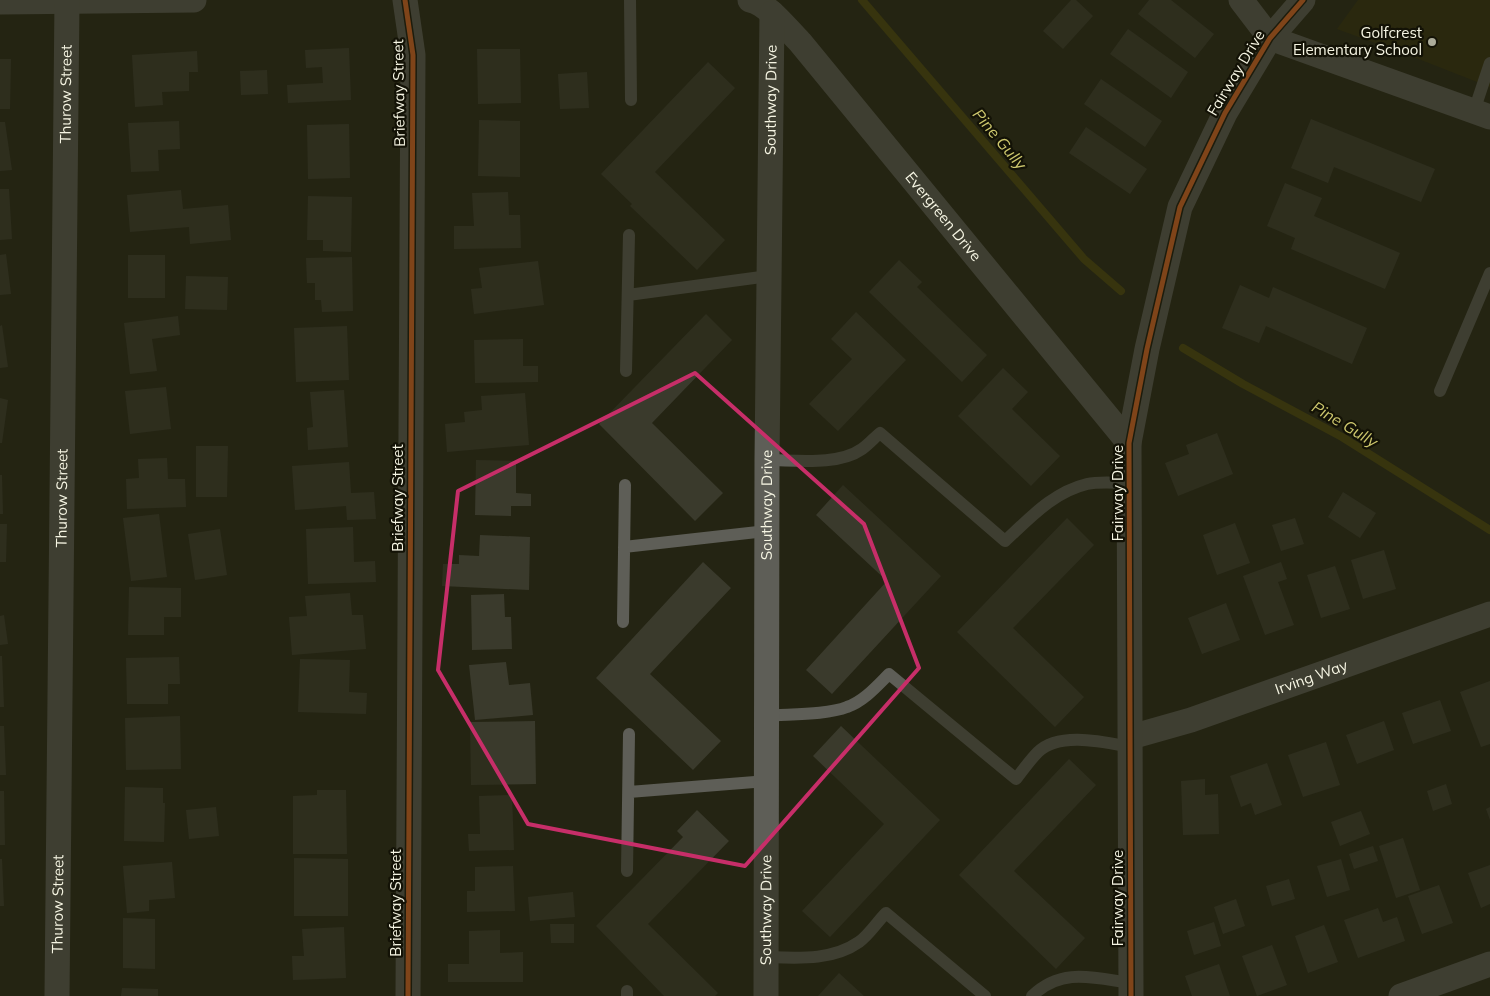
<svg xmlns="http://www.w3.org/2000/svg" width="1490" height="996" font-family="Mulish,sans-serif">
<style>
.built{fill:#322e09}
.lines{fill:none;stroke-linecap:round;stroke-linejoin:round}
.stream{stroke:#4e4809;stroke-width:8}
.building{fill:#3a3a2c}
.service{stroke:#5e5e57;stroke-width:12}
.minor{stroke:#5e5e57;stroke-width:25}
.cycleway-casing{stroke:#131206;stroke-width:8}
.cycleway{stroke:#ed6a23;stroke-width:5}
.marked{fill:none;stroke:#c72e69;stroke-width:4;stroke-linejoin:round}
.poi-dot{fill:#acac9a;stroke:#131206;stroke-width:2}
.labels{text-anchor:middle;stroke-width:4.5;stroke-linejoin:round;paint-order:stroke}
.poi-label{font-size:15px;fill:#f6f5e3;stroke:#131206;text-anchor:end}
.street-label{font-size:15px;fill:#f6f5e3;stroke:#131206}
.water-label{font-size:16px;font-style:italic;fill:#cdc76d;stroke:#131206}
</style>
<rect width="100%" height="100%" fill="#242413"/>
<path class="built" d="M1358,0H1490V87L1411,56L1337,29Z"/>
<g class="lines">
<path class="stream" d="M862,0L1084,259L1121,291
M1183,348L1243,384L1342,437L1490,530"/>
</g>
<path class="building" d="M1071,0H1076L1093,16L1063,49L1043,31Z
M1149,0H1171L1214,34L1195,58L1138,14Z
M1128,29L1188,72L1171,98L1110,54Z
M349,48L351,100L288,103L287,85L323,83L322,67L306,68L305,50Z
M477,49H520L521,103L478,104Z
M197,51L198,72H189V91L162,92L163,105L135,107L132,55Z
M0,59H11L10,109H0Z
M708,62L735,88L655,172L725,240L697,270L630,206L632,204L601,174Z
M267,70L268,94L241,95L240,71Z
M587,72L589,108L560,109L558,74Z
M1101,79L1162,121L1145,147L1084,104Z
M1311,119L1435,169L1421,202L1334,167L1328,183L1291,168Z
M479,120L520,121V177L478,176Z
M179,121L180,149L158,150L159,171L131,172L128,123Z
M0,122H5L12,170L0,171Z
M349,124L350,178L308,179L307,125Z
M1086,127L1147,169L1130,194L1069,153Z
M1285,183L1322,198L1314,216L1400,253L1385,289L1291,249L1295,238L1267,226Z
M0,189H9L12,239L0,240Z
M181,190L183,209L228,205L231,240L190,244L189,227L130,232L127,195Z
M508,192L509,215H520L521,248L454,249V226H474L472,193Z
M308,196L352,197L351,252L323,251V240H307Z
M6,254L11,294L0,295V255Z
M128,255H165V298H128Z
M352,257L353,311L322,312L321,300H315V283H307L306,258Z
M899,260L922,282L917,287L987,355L962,382L869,292Z
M538,261L544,305L474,314L471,289L482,288L479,268Z
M186,276L228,277L227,310L185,309Z
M1240,285L1269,298L1273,287L1367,328L1352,364L1266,326L1259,343L1222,328Z
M856,312L906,360L838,431L809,404L852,359L831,339Z
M706,314L732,340L652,423L723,493L695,521L599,424Z
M178,316L180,335L152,339L157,371L130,374L124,323Z
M2,325L8,367L0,368V326Z
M347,326L349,380L296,382L294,328Z
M523,339V366H538V382L475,383L474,340Z
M1003,368L1028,392L1012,409L1060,456L1031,486L958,416Z
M166,387L171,429L130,434L125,391Z
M344,390L348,447L308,450L307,428L313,427L310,392Z
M525,393L529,445L447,452L445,424L465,422L464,412L482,410L481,396Z
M0,398L8,400L2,443H0Z
M1217,433L1233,474L1178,496L1165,463L1189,454L1186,445Z
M196,446H228L227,497H196Z
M167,458L168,479H185L186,507L127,509L126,479L139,478L138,459Z
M476,460L516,461V493L531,494V506H511V516L475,515Z
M349,462L351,493L374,492L376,519L347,520L346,506L295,510L292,466Z
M0,475H2L3,514H0Z
M843,485L941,576L832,694L806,670L887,581L816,515Z
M1343,492L1376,513L1360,538L1328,517Z
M159,514L167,577L131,581L123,518Z
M1067,518L1094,545L1013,628L1084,697L1055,727L957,632Z
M1295,518L1304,544L1281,551L1272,525Z
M1235,523L1250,563L1217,575L1203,535Z
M0,524H7L6,562H0Z
M353,527L354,562L375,561L376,582L308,584L306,529Z
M220,529L227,575L195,580L188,534Z
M480,535L530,537L529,590L442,586L443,564H459V555L479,556Z
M1384,550L1396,589L1363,599L1351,560Z
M703,562L731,588L650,674L721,741L693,770L596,678Z
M1281,562L1287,579L1278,582L1294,625L1265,635L1243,576Z
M1335,566L1350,609L1321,618L1307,575Z
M129,587L181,588V617H164V635H128Z
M350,593L352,615H363L366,649L292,655L289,617L307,616L305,596Z
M504,594L505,617H511L512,649L472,650L471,595Z
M1226,603L1240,640L1202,654L1188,618Z
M4,615L8,644L0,645V616Z
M0,656H2L4,707H0Z
M179,657L180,684H168V704H127L126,658Z
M300,659L350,660L349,692L367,693L366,714L298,712Z
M506,662L509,685L530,683L533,715L475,720L469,665Z
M1490,681V744L1481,747L1460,692Z
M1440,700L1451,731L1413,744L1402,713Z
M180,716L181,769L126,770L125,718Z
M535,721L536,784L471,785L470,722Z
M1384,721L1394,750L1357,764L1346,735Z
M0,726H4L6,775H0Z
M841,726L940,820L830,937L802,911L884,824L813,756Z
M1326,742L1340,785L1303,797L1288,755Z
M1069,759L1096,785L1014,871L1085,938L1056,969L959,875Z
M1267,763L1282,805L1255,815L1251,803L1241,807L1230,776Z
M1205,779V795L1218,794L1219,834L1183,835L1181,781Z
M1446,784L1452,804L1433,811L1427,791Z
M125,787L163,788V803H165L164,842L124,841Z
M317,790H346L347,854H293V796L317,795Z
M0,791H4L5,845H0Z
M512,795L514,850L469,851L468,834H480L479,796Z
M216,807L219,836L189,839L186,810Z
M1490,807V820L1486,809Z
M697,810L729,841L648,924L718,993L715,996H664L596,926L683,837L677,831Z
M1361,811L1370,834L1340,846L1331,822Z
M1403,838L1420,890L1396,898L1379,846Z
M1373,846L1378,861L1354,869L1349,854Z
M294,858L348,859V916H294Z
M0,859H2L4,906H0Z
M1341,859L1350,890L1327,897L1317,866Z
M172,862L175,898L149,900V911L127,913L123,866Z
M1490,865V904L1481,908L1468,873Z
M513,866L515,911L467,912V891H475V867Z
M1289,879L1295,899L1272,906L1266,886Z
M1439,885L1453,923L1422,934L1408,896Z
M573,892L575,917L530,921L528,897Z
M1236,899L1245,926L1223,934L1214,907Z
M1378,908L1383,922L1397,917L1405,941L1358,958L1344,920Z
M123,918L155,919V969L123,968Z
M1214,922L1221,946L1194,955L1187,931Z
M550,924H574V943H551Z
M1324,925L1338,962L1308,973L1295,936Z
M344,927L346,978L293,980L292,956H304L302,929Z
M500,930V953L523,952V982H448V964H469V931Z
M1272,945L1287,985L1257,996L1242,956Z
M1219,964L1230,996H1192L1185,976Z
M839,973L864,996H818Z
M122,988L158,989V996H121Z"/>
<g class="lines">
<path class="service" d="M630,0L631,100
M1474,111L1490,63
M628,295L769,276
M626,371L629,235
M1440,391L1490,273
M767,460C795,460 838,466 862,449C869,444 874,438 880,433L1005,541C1029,519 1053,492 1087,484C1100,481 1116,483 1129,483
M624,547L766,531
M623,622L625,485
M766,716C788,714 827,715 847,707C864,701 877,686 889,674L1016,779C1023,770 1030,760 1038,752C1059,731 1104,742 1131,747
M629,792L766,781
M627,871L629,734
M766,957C797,958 832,961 859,942C869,935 877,922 886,913L985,996
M627,991V996
M1032,996C1062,967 1094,978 1131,983"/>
<g class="minor">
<path d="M405,0L413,55L408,996"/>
<path id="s1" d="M750,0C768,4 787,29 800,42L1129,443"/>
<path d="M1241,0L1270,38L1490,117"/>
<path d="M0,2L194,0"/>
<path id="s2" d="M1131,737L1191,720L1490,614"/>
<path id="s3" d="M57,996L67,0"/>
<path id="s4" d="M766,996L767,460L772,13"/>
<path d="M1131,996L1129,443L1147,349L1180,207L1225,113L1270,38L1303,0"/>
<path d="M1401,996L1490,964"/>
</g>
<g class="cycleway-casing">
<path id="cycleway" d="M405,0L413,55L408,996
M1131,996L1129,443L1147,349L1180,207L1225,113L1270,38L1303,0"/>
</g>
<use href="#cycleway" class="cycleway"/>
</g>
<path d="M0 0H1490V996H0ZM695,373L864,524L919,668L745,866L528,824L438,670L458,491Z" fill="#242413" fill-opacity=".55" fill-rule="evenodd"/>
<path class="marked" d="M695,373L864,524L919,668L745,866L528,824L438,670L458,491Z"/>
<circle class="poi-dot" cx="1432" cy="42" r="5"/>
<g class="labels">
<g class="poi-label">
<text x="1422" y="38">Golfcrest<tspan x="1422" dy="17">Elementary School</tspan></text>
</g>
<g class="street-label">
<text transform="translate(1236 73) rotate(-59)" y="5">Fairway Drive</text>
<text dy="5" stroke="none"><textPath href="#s3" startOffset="902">Thurow Street</textPath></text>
<text transform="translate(399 93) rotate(-91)" y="5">Briefway Street</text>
<text dy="5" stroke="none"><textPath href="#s4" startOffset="896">Southway Drive</textPath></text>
<text dy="5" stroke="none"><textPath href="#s1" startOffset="292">Evergreen Drive</textPath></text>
<text transform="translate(1118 493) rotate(-90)" y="5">Fairway Drive</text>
<text dy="5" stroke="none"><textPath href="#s3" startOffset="498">Thurow Street</textPath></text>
<text transform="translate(398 498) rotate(-90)" y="5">Briefway Street</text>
<text dy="5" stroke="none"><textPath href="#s4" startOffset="491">Southway Drive</textPath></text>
<text dy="5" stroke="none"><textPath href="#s2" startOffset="190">Irving Way</textPath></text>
<text transform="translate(1118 898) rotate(-90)" y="5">Fairway Drive</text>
<text dy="5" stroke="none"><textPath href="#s3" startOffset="92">Thurow Street</textPath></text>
<text transform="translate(396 903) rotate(-90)" y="5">Briefway Street</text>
<text dy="5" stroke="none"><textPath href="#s4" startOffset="86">Southway Drive</textPath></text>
</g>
<g class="water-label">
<text transform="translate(1000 139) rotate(50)" y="6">Pine Gully</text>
<text transform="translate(1345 424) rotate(31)" y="6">Pine Gully</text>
</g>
</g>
</svg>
